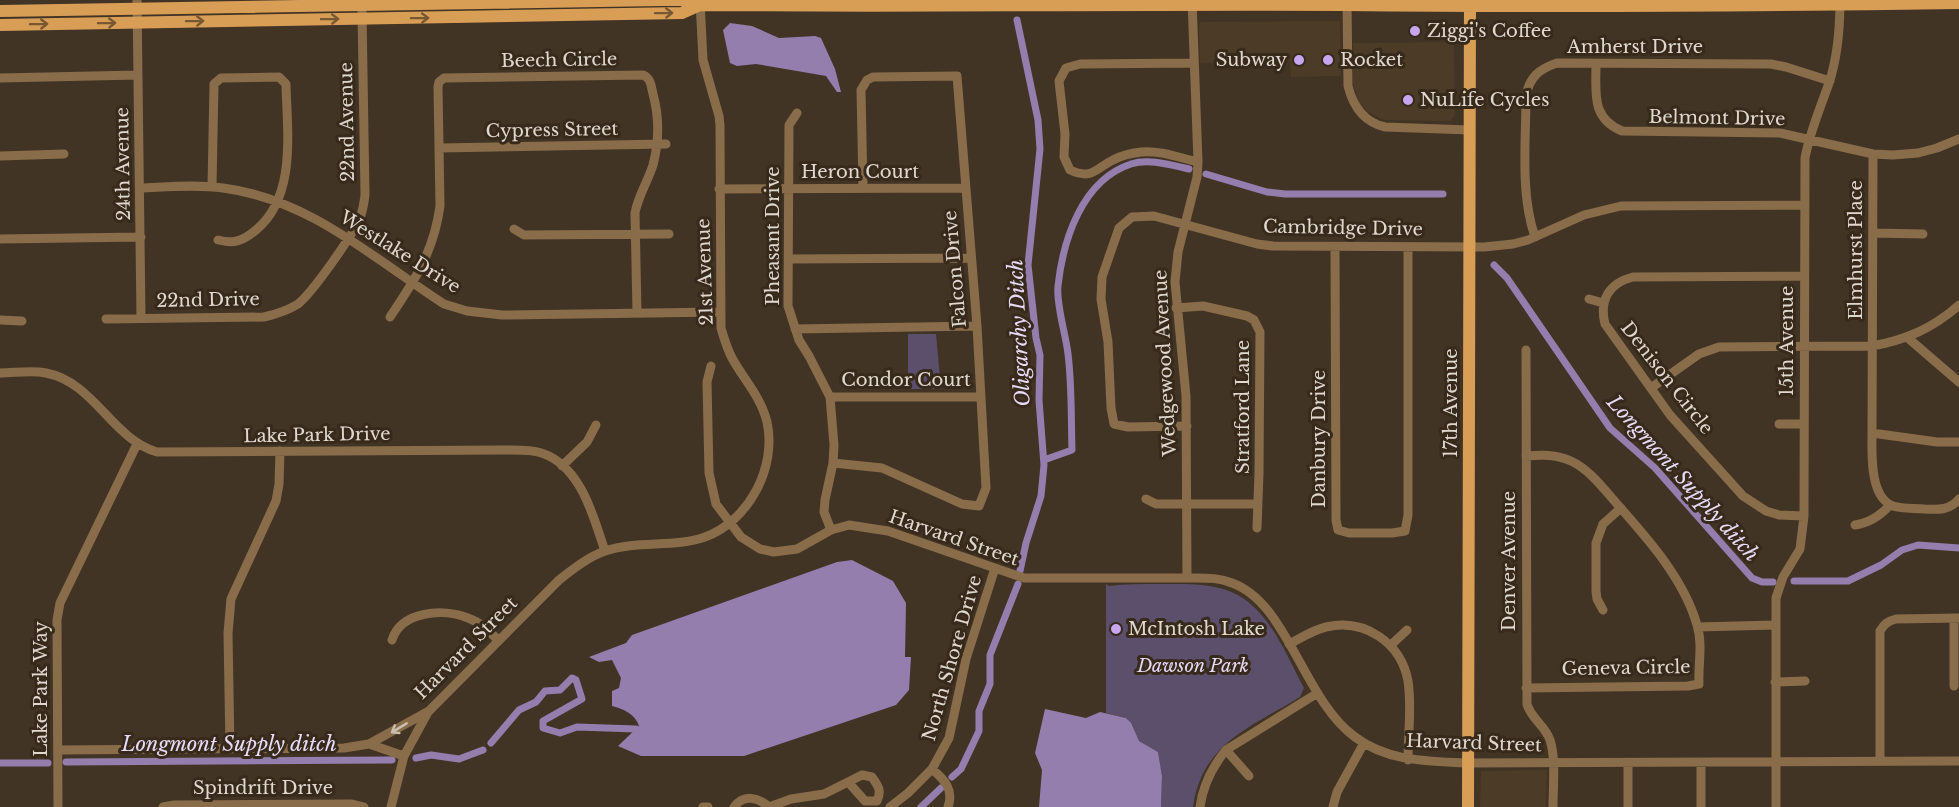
<svg xmlns="http://www.w3.org/2000/svg" width="1959" height="807" font-family="'Libre Baskerville',serif">
<style>
.built{fill:#4c3b26}
.green{fill:#5b4f6b}
.water{fill:#937eae}
.lines{fill:none;stroke-linecap:round;stroke-linejoin:round}
.canal{stroke:#937eae;stroke-width:7}
.minor{stroke:#896c4a;stroke-width:9}
.major{stroke:#d99e56;stroke-width:12}
.oneway{stroke:#785833}
.oneway2{stroke:#cabdae}
.poi-dot{fill:#c7a6ef;stroke:#372a1b;stroke-width:2}
.labels{text-anchor:middle;stroke-width:6;stroke-linejoin:round;paint-order:stroke}
.poi-label{font-size:18px;fill:#e0d8cf;stroke:#372a1b;text-anchor:start}
.street-label{font-size:18px;fill:#e0d8cf;stroke:#372a1b}
.park-label{font-size:18px;font-style:italic;fill:#e4d8f5;stroke:#372a1b}
.water-label{font-size:20px;font-style:italic;fill:#e7dbf8;stroke:#372a1b}
</style>
<rect width="100%" height="100%" fill="#413425"/>
<path class="built" d="M1340,21L1341,76L1291,77L1290,60L1200,63L1199,26L1201,22Z
M1454,42L1455,115L1450,121L1384,120L1368,112L1360,104L1353,84V43Z
M1547,770L1546,807H1480L1481,771Z"/>
<path class="green" d="M908,334H936L941,389H908Z
M1106,584L1109,586C1126,584 1143,584 1161,584C1194,584 1231,582 1256,609C1277,630 1290,662 1304,688L1300,697C1251,727 1202,743 1193,807H1161L1162,776L1158,752L1139,741L1126,718L1106,713Z"/>
<path class="water" d="M730,23L752,26L779,38L815,36L821,38L835,69L841,92H837L826,76L756,64L737,66L730,63L723,30Z
M852,560L893,581L906,603L905,657H911L909,690L896,705L744,756H641L618,746L639,726C635,714 624,709 612,706V691L619,688L621,678L612,660L599,662L589,657L626,643L632,635L837,562Z
M1045,709L1086,718L1100,712L1126,718L1131,723L1139,741L1158,752L1162,776L1161,807H1039L1042,770L1035,753Z"/>
<g class="lines">
<path class="canal" d="M1017,20L1038,120L1040,149L1028,265L1036,338L1040,355L1039,400L1044,465L1041,496L1026,543L1020,571
M1206,174L1267,192L1285,194H1443
M1494,265L1507,278L1610,428L1655,468L1752,578L1762,582H1773
M1044,460L1072,450C1071,418 1072,386 1068,354C1066,335 1056,305 1058,286C1063,240 1082,180 1131,164C1149,158 1171,165 1189,169
M1794,581H1848L1881,565L1902,550L1918,545L1959,548
M491,743L519,710L536,702L545,691L560,690L572,678L576,680L582,699L543,721V728L560,733L577,727L636,729
M416,758L431,755L459,759L483,750
M66,762L392,760
M0,763H48
M952,777L961,769L979,731V711L990,684V655L1018,584
M921,807L941,788"/>
<path class="minor" d="M137,0L141,318
M1347,0L1348,86C1353,106 1363,122 1385,127L1470,130
M1194,63L1080,64L1066,68L1059,81L1065,134L1064,157L1070,170C1092,180 1095,169 1113,160C1122,155 1132,153 1141,152C1160,150 1180,158 1198,162
M1596,64C1596,93 1591,118 1622,131L1780,133L1873,154L1893,155L1918,153L1937,148L1959,139
M0,78L138,75
M797,113L789,125L788,306L799,340L809,356L830,397L834,445L833,463L825,500L824,512L831,530
M439,148L666,144
M1873,154L1872,433C1872,452 1869,497 1893,506C1902,509 1915,508 1925,509C1939,510 1950,510 1959,499
M0,156L64,154
M212,187L214,84L221,78L279,77L286,84C287,131 297,196 256,230C243,241 234,244 218,240
M140,188C167,187 196,184 223,188C309,199 373,258 444,304L467,311L502,315L720,312
M719,189L965,188
M514,229L524,235L669,234
M1874,233L1923,234
M1535,237C1520,194 1526,141 1526,95C1530,77 1539,69 1557,63L1771,64L1786,67L1830,81
M0,239L141,237
M1335,247L1336,520L1338,530L1349,533H1392L1405,531L1408,515V247
M789,259L971,258
M1804,276L1633,277C1609,283 1599,300 1605,324L1670,415L1743,496L1766,511L1779,515L1804,516
M1589,299L1603,303
M1176,308L1203,306L1247,316L1254,320L1260,332L1259,473L1257,528
M390,317C415,280 434,251 440,206L438,87L439,82L444,78L643,75C651,78 651,86 653,94C659,116 659,142 653,165C648,181 638,196 635,213L637,313
M106,319L264,317C277,314 287,311 298,304C313,292 352,236 360,218C363,210 364,203 365,195L362,12
M0,320L22,321
M795,329L977,326
M1908,338L1959,382
M1526,350L1527,704C1531,719 1545,725 1550,740C1556,758 1553,787 1553,807
M711,366L707,382L709,473L716,504L741,537L760,549L774,552L797,549L831,530L849,525L888,531L1024,578H1196C1209,578 1220,578 1232,583C1288,603 1303,699 1355,737C1388,762 1429,761 1468,763L1959,761
M0,373C15,373 31,370 46,373C94,382 112,439 157,452L502,450C518,450 535,449 549,456C583,473 594,519 605,551
M1651,388L1699,354L1719,347L1872,346C1906,340 1933,328 1959,305
M830,397H981
M1779,424H1804
M1187,426L1128,427L1114,424L1111,408L1108,342L1101,299L1102,277L1119,228L1132,217L1154,216L1257,244L1273,246L1484,247L1513,244L1528,240L1584,215L1621,206L1803,205
M1872,433L1937,442H1959
M1526,456C1541,455 1556,454 1571,461C1590,470 1603,488 1617,504C1648,539 1684,579 1697,625C1703,644 1698,665 1699,684L1688,686L1526,688
M833,463L882,468L962,504L979,506L986,488L977,326L957,76L873,77L867,80L861,90L863,188
M562,466L587,442L596,425
M1146,499L1156,504H1258
M1855,525C1870,523 1880,516 1890,505
M1187,578L1186,396L1175,282L1178,252L1197,177L1198,162L1192,0
M1603,610L1597,599L1596,591V543L1603,524L1621,508
M1698,627L1775,625
M392,640C401,611 443,608 468,618C480,622 489,631 498,640
M1289,644C1301,638 1313,630 1326,627C1365,618 1401,643 1408,681C1412,707 1408,734 1408,760
M1391,645L1407,630
M1775,682L1805,681
M1954,686V618
M369,744L404,756
M230,749L228,633L231,599L276,501L279,484L280,451
M58,750L344,748L369,744L429,711L559,580C573,569 588,557 605,551C638,540 674,548 705,537C749,521 777,467 767,422C761,397 744,380 732,358C727,349 724,338 721,328L720,125L719,116L703,60L700,1
M1226,750L1249,776
M1880,761V631C1884,624 1888,621 1896,619L1959,618
M1701,763V807
M932,769C945,780 954,790 948,807
M58,807L57,620L60,603L137,444
M163,807L174,805L352,804L364,807
M391,807L404,756L428,712
M703,807H708
M734,807C744,794 758,797 769,807
M769,807L791,799L824,794L862,775L872,777C878,786 882,790 877,801H865L849,783
M890,807L908,793L932,769L949,738L966,659L995,568
M1200,807C1203,785 1212,767 1226,750L1316,694
M1333,807L1337,792L1364,743
M1628,807V763
M1776,807V598L1783,577L1800,549L1804,516L1805,158C1810,131 1820,109 1829,83C1838,56 1840,28 1840,0"/>
<path class="major" d="M0,11L661,0H681L700,5C915,7 1130,4 1345,5C1550,7 1754,6 1959,3
M0,25L682,13L700,5
M1468,807L1470,1"/>
</g>
<defs><path id="oneway-shaft" d="M-6 0H5M1.5-3L5.5 0L1.5 3" fill="none" stroke-width="1.6" stroke-linecap="round" stroke-linejoin="round" transform="scale(1.5)"/></defs>
<g class="oneway">
<use href="#oneway-shaft" transform="translate(664 13) rotate(-1)"/>
<use href="#oneway-shaft" transform="translate(420 18) rotate(-1)"/>
<use href="#oneway-shaft" transform="translate(330 19) rotate(-1)"/>
<use href="#oneway-shaft" transform="translate(195 21) rotate(-1)"/>
<use href="#oneway-shaft" transform="translate(107 23) rotate(-1)"/>
<use href="#oneway-shaft" transform="translate(39 24) rotate(-1)"/>
</g>
<use class="oneway2" href="#oneway-shaft" transform="translate(399 728) rotate(149)"/>
<g class="poi-dot">
<circle cx="1415" cy="31" r="6"/>
<circle cx="1299" cy="60" r="6"/>
<circle cx="1328" cy="60" r="6"/>
<circle cx="1408" cy="100" r="6"/>
<circle cx="1116" cy="629" r="6"/>
</g>
<g class="labels">
<g class="poi-label">
<text x="1427" y="37">Ziggi's Coffee</text>
<text x="1287" y="66" text-anchor="end">Subway</text>
<text x="1340" y="66">Rocket</text>
<text x="1420" y="106">NuLife Cycles</text>
<text x="1128" y="635">McIntosh Lake</text>
</g>
<g class="street-label">
<text x="1635" y="53">Amherst Drive</text>
<text transform="translate(559 60) rotate(-1)" y="6">Beech Circle</text>
<text transform="translate(1717 118) rotate(1)" y="6">Belmont Drive</text>
<text transform="translate(347 122) rotate(-91)" y="6">22nd Avenue</text>
<text transform="translate(552 130) rotate(-1)" y="6">Cypress Street</text>
<text transform="translate(123 164) rotate(-91)" y="6">24th Avenue</text>
<text x="860" y="178">Heron Court</text>
<text transform="translate(1343 228) rotate(1)" y="6">Cambridge Drive</text>
<text transform="translate(773 236) rotate(-90)" y="6">Pheasant Drive</text>
<text transform="translate(1856 250) rotate(-90)" y="6">Elmhurst Place</text>
<text transform="translate(400 252) rotate(32)" y="6">Westlake Drive</text>
<text transform="translate(955 269) rotate(-95)" y="6">Falcon Drive</text>
<text transform="translate(705 272) rotate(-92)" y="6">21st Avenue</text>
<text transform="translate(208 300) rotate(-1)" y="6">22nd Drive</text>
<text transform="translate(1787 341) rotate(-90)" y="6">15th Avenue</text>
<text transform="translate(1165 363) rotate(-93)" y="6">Wedgewood Avenue</text>
<text transform="translate(1667 378) rotate(52)" y="6">Denison Circle</text>
<text x="906" y="386">Condor Court</text>
<text transform="translate(1451 403) rotate(-90)" y="6">17th Avenue</text>
<text transform="translate(1243 407) rotate(-90)" y="6">Stratford Lane</text>
<text transform="translate(317 435) rotate(-1)" y="6">Lake Park Drive</text>
<text transform="translate(1319 439) rotate(-90)" y="6">Danbury Drive</text>
<text transform="translate(954 538) rotate(19)" y="6">Harvard Street</text>
<text transform="translate(1509 561) rotate(-90)" y="6">Denver Avenue</text>
<text transform="translate(466 648) rotate(-45)" y="6">Harvard Street</text>
<text transform="translate(952 658) rotate(-74)" y="6">North Shore Drive</text>
<text transform="translate(1626 668) rotate(-1)" y="6">Geneva Circle</text>
<text transform="translate(41 689) rotate(-90)" y="6">Lake Park Way</text>
<text transform="translate(1474 743) rotate(2)" y="6">Harvard Street</text>
<text x="263" y="794">Spindrift Drive</text>
</g>
<g class="park-label">
<text x="1193" y="672">Dawson Park</text>
</g>
<g class="water-label">
<text transform="translate(1019 333) rotate(-93)" y="7">Oligarchy Ditch</text>
<text transform="translate(1683 478) rotate(48)" y="7">Longmont Supply ditch</text>
<text x="229" y="751">Longmont Supply ditch</text>
</g>
</g>
</svg>
